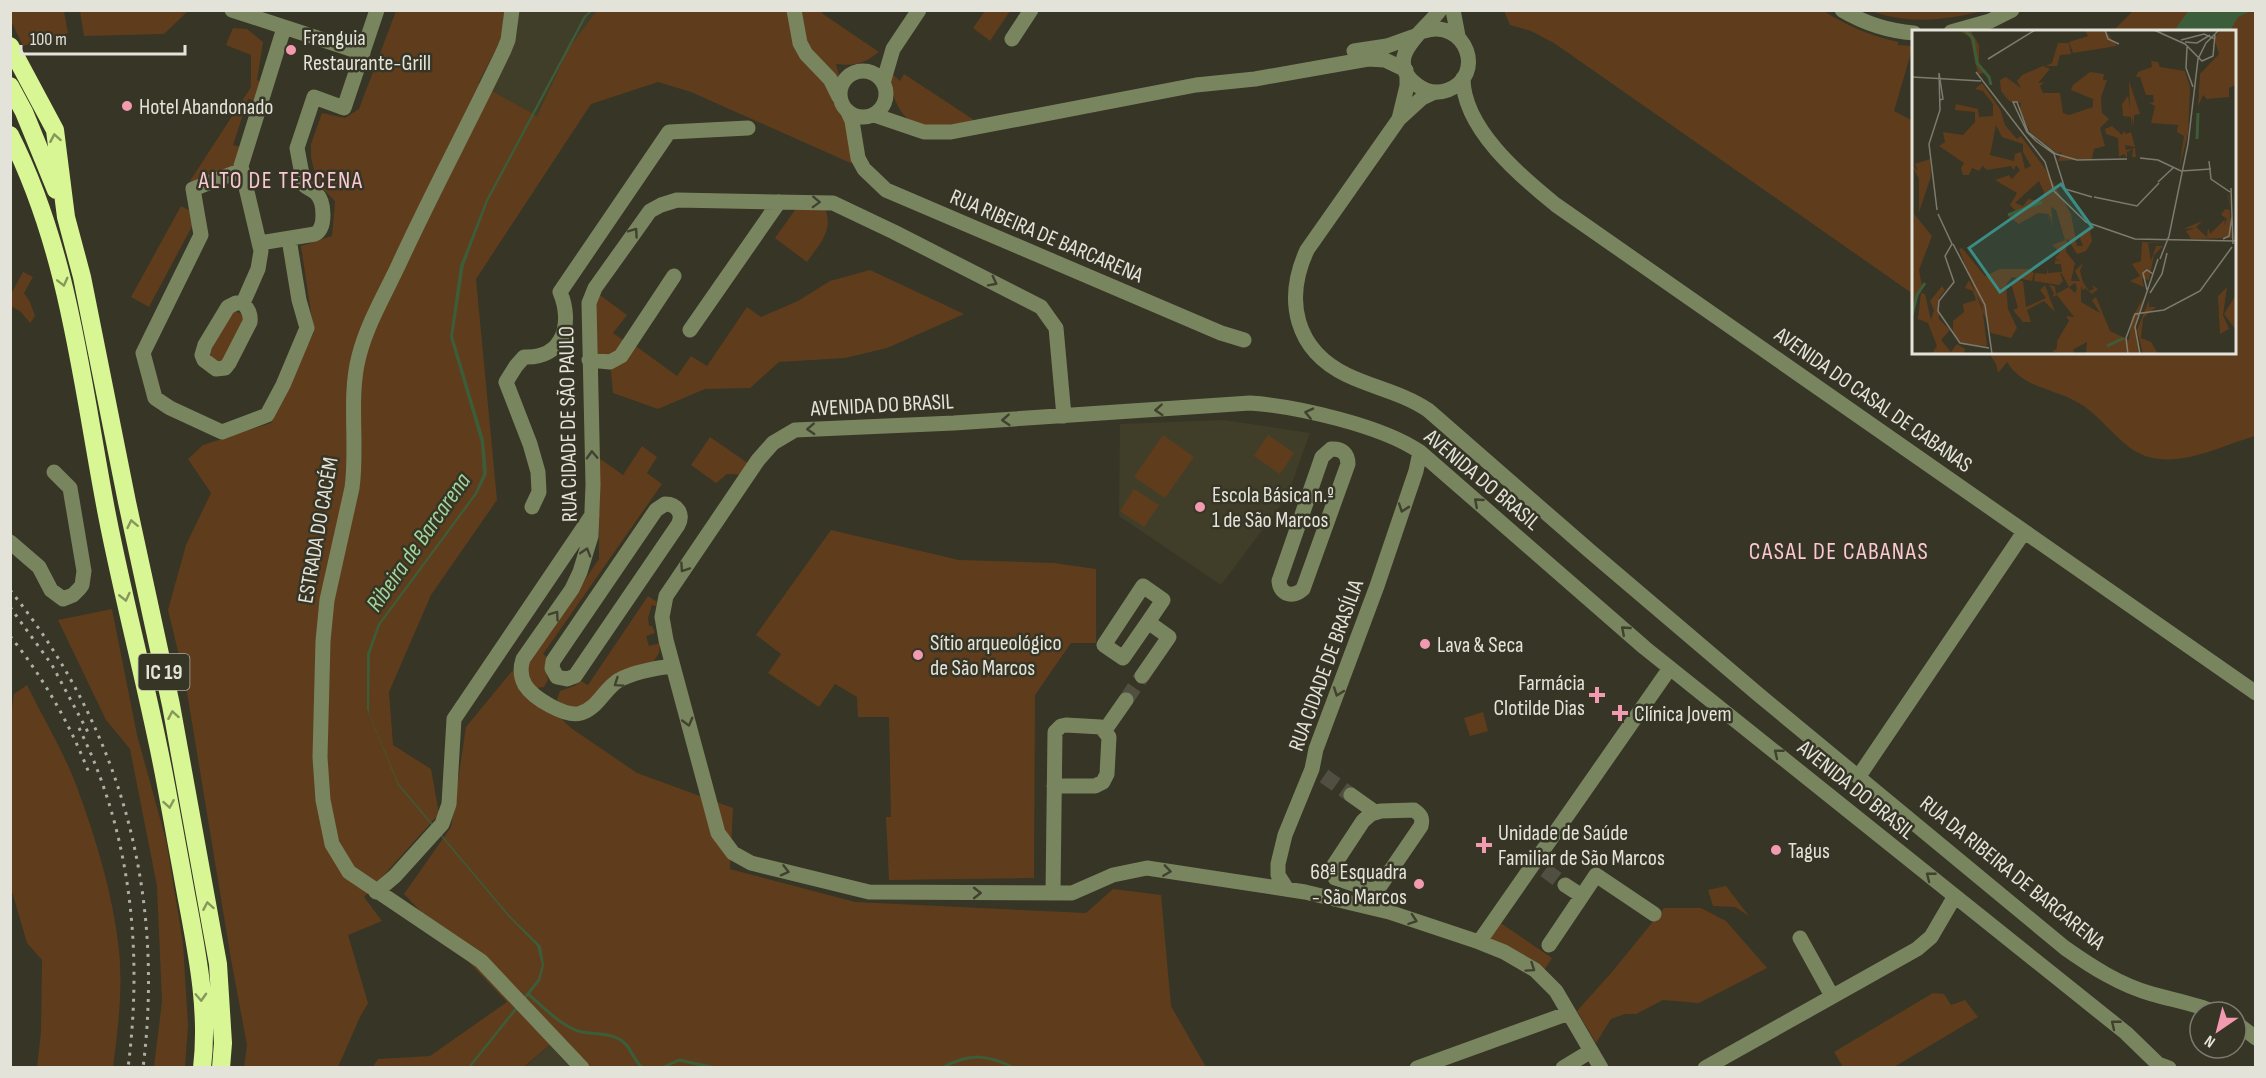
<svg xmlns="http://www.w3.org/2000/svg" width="2266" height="1078" font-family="'Sofia Sans Condensed',sans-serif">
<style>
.built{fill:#403e29}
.green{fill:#5f3d1c}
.water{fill:#3c5d39}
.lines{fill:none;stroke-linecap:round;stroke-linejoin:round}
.stream{stroke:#3c5d39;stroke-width:3}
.minor-tunnel{stroke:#504f41;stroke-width:15;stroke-dasharray:15 8;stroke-linecap:butt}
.minor{stroke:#79855f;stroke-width:15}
.highway{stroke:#d8f693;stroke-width:18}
.rail{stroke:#afaea3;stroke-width:3;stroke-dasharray:3 6;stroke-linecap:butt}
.oneway{stroke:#87965c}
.oneway2{stroke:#40412f}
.poi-dot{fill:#f29aaf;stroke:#363526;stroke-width:2}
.labels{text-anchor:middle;stroke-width:5;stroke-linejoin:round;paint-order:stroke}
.shield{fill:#363526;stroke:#b0afa4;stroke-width:1.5}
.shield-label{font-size:21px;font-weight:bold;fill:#e4e3da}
.poi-label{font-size:22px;fill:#e4e3da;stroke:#363526;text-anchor:start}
.street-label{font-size:22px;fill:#e4e3da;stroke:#363526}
.neighbourhood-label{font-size:24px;letter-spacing:1.5px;fill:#fbc8d3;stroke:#363526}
.water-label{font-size:24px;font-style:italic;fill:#9fd59a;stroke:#363526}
.inset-river{fill:none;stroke:#3c5d39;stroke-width:3}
.inset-road{fill:none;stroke:#7c7b6e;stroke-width:1.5}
.view{fill:#3a8c84;fill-opacity:0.15;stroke:#3a8c84;stroke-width:3}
.inset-edge{fill:none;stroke:#e4e3da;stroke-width:3}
</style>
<rect width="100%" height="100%" fill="#363526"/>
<path class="built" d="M505,11H609L568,49L537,116L478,83L501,40Z
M1224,420L1310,433L1287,497L1221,585L1119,516L1120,424Z
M550,1045L570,1067L524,1068Z"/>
<path class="green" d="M11,10L64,11L68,33L23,46L11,21Z
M80,11V10L188,11L164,34L84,36Z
M396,11H505L501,40L478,83L537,116L568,49L597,11H821L823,14L879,52C863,64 856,66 836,64L864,169L691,92L658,82L591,104L476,279L497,500L431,595L389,692L393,745L431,769L439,814L364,897L382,921L348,935L368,1003L360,1017L338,1067H244L247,1045L232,965L185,680L168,610L186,545L211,493L188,459L203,445L271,423L314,332L301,246L332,236L335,201L317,183L311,157V144L322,113L345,118L359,109Z
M985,11H1010L990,41L973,28Z
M1504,11H1824C1847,26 1871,36 1898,42V45L1913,46L1894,111L1913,121V294L1554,43L1531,31L1510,25Z
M1871,11L1981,10V11C1945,21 1907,24 1871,11Z
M2133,11H2255V436C2216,447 2167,476 2129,447C2110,433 2098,413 2077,402C2052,388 2023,388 2007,362L1998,373L1996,364L1989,353L2234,352V32L2113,31Z
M233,28L247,29L263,42L257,80L263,83L257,101L248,99L233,145L241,147L235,165L193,183L190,181L251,87V55L226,45Z
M889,71L900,81L904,74L974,120C964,123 953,127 942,129C905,133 891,102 889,71Z
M181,206L198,215L149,307L131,297Z
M798,206H824C835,230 820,243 807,262L775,238Z
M870,270L964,314L887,348L845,358L779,362L750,388L705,389L658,409L613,393L610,362L637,347L677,376L691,356L707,366L747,307L761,317L798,301L830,281Z
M23,272L33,277L24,293L30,302L35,316L30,323L21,312L11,306V294Z
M597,293L627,315L613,333L626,342L617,355L592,357Z
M234,311L242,314L245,321L223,361L218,362L211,359L210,353L228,314Z
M1163,435L1194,457L1165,498L1134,477Z
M1268,435L1294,453L1280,474L1254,456Z
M710,437L752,466L746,475L727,474L716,483L691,465Z
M642,446L657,457L647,473L662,484L543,654L546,656L545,664L548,680L544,687L535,688L527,678L529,662L599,559V458L623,475Z
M1134,489L1159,505L1144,527L1120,511Z
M831,530L959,560L1054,563L1096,569V643H1071L1035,695L1034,878L889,880L886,817H891L889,717H858L857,697L835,684L819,707L768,673L781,654L756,635Z
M648,596L657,602L656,606L652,605L648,618L649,626H652L655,633L646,636L649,646L660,643L659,653L653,662L601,687L585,704L576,707L560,704L557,700L560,691L574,686L581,681L588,685Z
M112,609L137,735L166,840L183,943L188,1025L185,1067H154L162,1001L157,886L130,749L106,720L58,620Z
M512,671L571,728L637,773L733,808L730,869L855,902L1086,913L1113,889L1161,895L1171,1006L1206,1067L592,1068L560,1036L524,1067L372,1068L378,1059L430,1056L507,1002L404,894L451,827L466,727Z
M27,685C43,718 64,752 77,787C96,839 113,894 119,950C123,989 118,1029 113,1067H37L41,1032L42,960L27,943L11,888L10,724L14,694Z
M1483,712L1488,731L1470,736L1464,718Z
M1726,886L1749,916L1735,907L1713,906L1708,890Z
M1664,908H1701L1726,921L1767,968L1699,1003L1663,1000L1636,1014H1625L1611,1019L1596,1043L1577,1011L1612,972Z
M1499,922L1552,958L1543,972L1483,944Z
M1933,993L1944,994L1951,1005L1965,1000L1978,1017L1894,1067H1843L1834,1052Z"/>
<path class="water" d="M2189,10H2251V11L2238,17L2230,31H2174Z
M590,11H592L586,17L488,201L464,265L453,336L484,440L487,474L477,494L380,625L370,654L369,713L398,783L510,916L541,946L544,965L540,981L470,1068L468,1067L538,979L542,965L537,946L508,916L398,785L367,709V654L378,624L475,493L483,474L481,443L450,337L460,266L486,200L584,16Z"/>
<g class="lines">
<path class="stream" d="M528,994C543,1007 559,1024 578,1031C591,1035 607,1032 619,1039C632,1046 632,1060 643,1068
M662,1068L679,1060L716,1068
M942,1068C969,1053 987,1054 1014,1068"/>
<path class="minor-tunnel" d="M1126,700L1142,676
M1324,776L1351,795
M1545,870L1565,885"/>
<path class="minor" d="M232,10L363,53
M512,10L508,40L504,50C470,122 432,192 399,264C385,294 367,324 359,356C348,397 358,446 352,488L327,600L323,641L320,757L323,800L332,844L349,872L481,961L582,1068
M794,10L800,43L806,54L830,79L839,97
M1453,10L1458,36
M1842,10C1864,23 1888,31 1914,33
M1424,31C1467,18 1486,76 1448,90C1437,94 1426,92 1417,85C1381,58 1425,31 1440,10
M1951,32L1990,21L2012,10
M1012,39L1031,10
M1354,51L1387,46L1415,36
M840 94a23 23 0 1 1 46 0a23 23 0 1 1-46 0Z
M1463,78C1463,128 1520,176 1556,205L2256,693
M883,83L893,49L919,10
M1435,92L1422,98L1399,119L1307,250C1284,300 1295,350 1347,375C1374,388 1403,393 1428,410L1591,552L1759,695L2065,948C2092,967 2120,985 2152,994C2173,1000 2195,1004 2215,1012
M848,112L852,121L858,158L864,169L886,190L1221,333L1244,340
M874,115L924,132H951L1196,85L1255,79L1368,59L1385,60L1406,70
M1399,119L1407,86V74
M242,170L193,189L201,235L143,353L155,398L170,408L222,432L267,415L283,385L307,328L299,300L289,239
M260,243L315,234C326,228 325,202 316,193C313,190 307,188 304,185L297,148L314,97L344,108L377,10
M236,303H243C248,309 251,314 250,322L229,363L225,368L216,369L204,360L202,355L205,345L228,307Z
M243,303L258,269L261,251L241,166L284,28
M690,330L779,202
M589,360L610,362L621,356L674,276
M1331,449C1342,448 1348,454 1348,464L1303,589C1293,598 1280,595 1279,581L1322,457Z
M665,504C677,504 684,514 678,525L575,676L567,679L557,677L552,668L553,661L656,510Z
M532,507L539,492L538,472L530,444L506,382L516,366L524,357C564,359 573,323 560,292L669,132L748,128
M10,542L39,567L51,590L63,599L73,595L79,589L82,585L84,571L70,488L54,472
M673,666C656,668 634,672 619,680C604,689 598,708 581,713C566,718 533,698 525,685C520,676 520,668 523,659L572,589L580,572L591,536L593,484L589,303L595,288L650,211L661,205L677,200L833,203L894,232L1041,307L1056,328L1064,416
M1142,676L1169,637L1148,622L1163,600L1143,586L1104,645L1123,658L1148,622
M1105,730L1126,700
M1859,776L2024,532
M1351,795L1375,812
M1414,810C1421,815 1423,818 1421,826L1380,886L1371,890L1335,878L1333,874L1334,865L1363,821L1371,814L1381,811Z
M1565,885L1582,896L1596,875L1654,914
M1287,889L1278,875V864L1285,835L1312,769L1316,749L1377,586L1416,471L1420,452
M376,892L395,876L442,824L449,804L454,719L592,515
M1053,893L1055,732L1061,726L1066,725L1101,727L1109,737L1107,774L1103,782L1095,786H1054
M1800,938L1832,996
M1479,942L1670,668
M1549,945L1582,896
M2236,1023L2256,1038
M1417,1068L1569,1013
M1563,1068L1591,1051
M1601,1068L1556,991L1535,970L1504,952L1479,942L1389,912L1305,892L1147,868L1113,875L1072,893L869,892L751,863L733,853L718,833L666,640L662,617L666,596L758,460L773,443L795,430L954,423L1250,403C1296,406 1383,426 1420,452L1645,648L2126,1033L2158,1064L2169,1068
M1705,1068L1917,949L1931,937L1955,896"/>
<path class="highway" d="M10,46L55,130L66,217L82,277L127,502L171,705L218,964L223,1043L221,1068
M10,86L24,112L56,190
M10,135C70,254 82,386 107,515C122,592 142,668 158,745C167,787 174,830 182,872C193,936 210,1002 202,1068"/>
<path class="rail" d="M10,590C121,728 165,892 143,1068
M10,607L52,665L89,734
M10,636C43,677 70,724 89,773
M79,728C131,833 143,952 128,1068"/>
</g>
<defs><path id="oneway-chevron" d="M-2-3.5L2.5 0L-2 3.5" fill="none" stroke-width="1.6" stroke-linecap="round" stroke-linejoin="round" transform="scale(1.5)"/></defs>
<g class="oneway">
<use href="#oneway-chevron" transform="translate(55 138) rotate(-100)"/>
<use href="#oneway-chevron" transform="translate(63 282) rotate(76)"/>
<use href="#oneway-chevron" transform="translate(132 524) rotate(-102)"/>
<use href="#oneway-chevron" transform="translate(125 597) rotate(77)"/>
<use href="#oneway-chevron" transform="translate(173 715) rotate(-100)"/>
<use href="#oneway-chevron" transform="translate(169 804) rotate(80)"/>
<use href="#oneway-chevron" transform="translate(208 906) rotate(-100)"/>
<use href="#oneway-chevron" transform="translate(201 997) rotate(87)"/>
</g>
<g class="oneway2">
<use href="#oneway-chevron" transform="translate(816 202) rotate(2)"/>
<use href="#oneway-chevron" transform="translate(634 232) rotate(-55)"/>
<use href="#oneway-chevron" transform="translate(993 282) rotate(27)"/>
<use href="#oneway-chevron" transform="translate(1159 410) rotate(176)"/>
<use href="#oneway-chevron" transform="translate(1309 413) rotate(-167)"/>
<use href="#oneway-chevron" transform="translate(1006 420) rotate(176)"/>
<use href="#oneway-chevron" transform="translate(811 429) rotate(177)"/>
<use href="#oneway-chevron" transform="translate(592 455) rotate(-92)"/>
<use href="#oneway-chevron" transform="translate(1478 502) rotate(-139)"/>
<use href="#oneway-chevron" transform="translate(1403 508) rotate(109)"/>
<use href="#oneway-chevron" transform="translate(586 552) rotate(-73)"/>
<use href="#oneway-chevron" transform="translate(684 568) rotate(124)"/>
<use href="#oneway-chevron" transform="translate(555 615) rotate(-55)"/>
<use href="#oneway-chevron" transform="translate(1625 630) rotate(-139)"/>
<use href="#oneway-chevron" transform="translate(618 683) rotate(146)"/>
<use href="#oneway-chevron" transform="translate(1338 692) rotate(110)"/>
<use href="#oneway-chevron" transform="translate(688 722) rotate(75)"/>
<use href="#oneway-chevron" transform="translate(1778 753) rotate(-141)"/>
<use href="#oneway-chevron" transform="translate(785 871) rotate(14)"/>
<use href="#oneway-chevron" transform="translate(1167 871) rotate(8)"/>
<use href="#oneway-chevron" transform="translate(1930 876) rotate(-142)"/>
<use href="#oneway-chevron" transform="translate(977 893)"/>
<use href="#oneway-chevron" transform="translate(1413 920) rotate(19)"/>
<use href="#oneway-chevron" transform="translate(1531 968) rotate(34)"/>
<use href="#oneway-chevron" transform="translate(2115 1024) rotate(-141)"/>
</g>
<g class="poi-dot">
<circle cx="291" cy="50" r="6"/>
<circle cx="127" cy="106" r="6"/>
<circle cx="1200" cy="507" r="6"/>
<circle cx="1425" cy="644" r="6"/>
<circle cx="918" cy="655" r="6"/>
<path d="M1594 686h6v6h6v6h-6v6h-6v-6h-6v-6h6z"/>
<path d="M1617 704h6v6h6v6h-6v6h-6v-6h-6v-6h6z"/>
<path d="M1481 836h6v6h6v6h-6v6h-6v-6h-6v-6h6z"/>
<circle cx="1776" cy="850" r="6"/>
<circle cx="1419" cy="884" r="6"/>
</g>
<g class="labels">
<rect class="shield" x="138.5" y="654" width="51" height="36" rx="4.5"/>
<g class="shield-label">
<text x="164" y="679">IC 19</text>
</g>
<g class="poi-label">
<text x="303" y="45">Franguia<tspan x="303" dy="25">Restaurante-Grill</tspan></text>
<text x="139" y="114">Hotel Abandonado</text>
<text x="1212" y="502">Escola Básica n.º<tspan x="1212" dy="25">1 de São Marcos</tspan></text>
<text x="930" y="650">Sítio arqueológico<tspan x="930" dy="25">de São Marcos</tspan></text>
<text x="1437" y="652">Lava &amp; Seca</text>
<text x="1585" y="690" text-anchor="end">Farmácia<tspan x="1585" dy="25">Clotilde Dias</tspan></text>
<text x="1634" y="721">Clínica Jovem</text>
<text x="1498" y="840">Unidade de Saúde<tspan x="1498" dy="25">Familiar de São Marcos</tspan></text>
<text x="1788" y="858">Tagus</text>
<text x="1407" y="879" text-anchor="end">68ª Esquadra<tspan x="1407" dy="25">- São Marcos</tspan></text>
</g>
<g class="street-label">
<text transform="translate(1047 235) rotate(23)" y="8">RUA RIBEIRA DE BARCARENA</text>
<text transform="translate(1874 399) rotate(35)" y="8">AVENIDA DO CASAL DE CABANAS</text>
<text transform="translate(882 404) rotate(-3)" y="8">AVENIDA DO BRASIL</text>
<text transform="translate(567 424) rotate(-91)" y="8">RUA CIDADE DE SÃO PAULO</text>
<text transform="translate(1483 479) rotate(40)" y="8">AVENIDA DO BRASIL</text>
<text transform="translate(317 530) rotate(-80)" y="8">ESTRADA DO CACÉM</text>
<text transform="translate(1325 665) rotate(-70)" y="8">RUA CIDADE DE BRASÍLIA</text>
<text transform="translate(1857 789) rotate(39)" y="8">AVENIDA DO BRASIL</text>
<text transform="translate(2013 872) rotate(39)" y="8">RUA DA RIBEIRA DE BARCARENA</text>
</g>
<g class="neighbourhood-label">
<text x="281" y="188">ALTO DE TERCENA</text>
<text x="1839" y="559">CASAL DE CABANAS</text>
</g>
<g class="water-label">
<text transform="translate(418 542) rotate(-55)" y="8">Ribeira de Barcarena</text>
</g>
</g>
<g transform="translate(1912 30)">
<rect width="324" height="324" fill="#363526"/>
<path d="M46,0L59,1L67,15V33L78,46L79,52L72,43L66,44L58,7ZM173,0H193L205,16L161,23L157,12L176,6ZM309,0H324L323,55L317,58V67L295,69L291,65L286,76L288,44L307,24L302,8ZM146,13H157L159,24L148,25L145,36H134L140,33ZM239,31L246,32L248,37L273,41L278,57L276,103L267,140L272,106L265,102L266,95L239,93L243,76L237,73L242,72L241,65H234L228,47H224L226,42L240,37ZM131,36L138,39L126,53L132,52L128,56L131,63H148L151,83L157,85L181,77V69L159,60L161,55L178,42L192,44L191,50H195L189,67L190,83L197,89L188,98L193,116L182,119L180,129L146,131L150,121L146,124L118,102L108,80L109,73L97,71L89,61L88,50L94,47L109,58L105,51L110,45ZM214,51L218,80L217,51L228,84L222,85V97L220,87L219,99V87L211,86L210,74L216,66ZM70,53L88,79L93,95L105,109L109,106L134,140L159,184L165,216H171L167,206L178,196L181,198L178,201L180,211L174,221L165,224L155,208L154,222L163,233L159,251H168L163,241L171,233L168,241L171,252L177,261L182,259L180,255L186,259L180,264L173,258L171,261L169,255V272L188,283L180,270L184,267L198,301L217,310L220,287L233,266L224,293L227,324H174L175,312L162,319L161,324L140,322L145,318V311L157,291L154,286L162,287L145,265L140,267L142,263L137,255L143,256L144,264L157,257L163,263L165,258L163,253L157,257L150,244L148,243L151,251L147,255L122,251L123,243L135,244V237L136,243L150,242L149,234H143V230L149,231L143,228L148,222L140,215L153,210L144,180L139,177L141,198L138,185L136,192L137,184L126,183L107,194L96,186L104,181L98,175L105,163L83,150L97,145L100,149L108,140L104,135L102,140L99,136L75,140L71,136L67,141L60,138L57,145H51L49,138L52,133L27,116L33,112L31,102L51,105L63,92V82L43,80L44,74L66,79L67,87L81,86V74L71,61L63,59ZM84,95L90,107L111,114V122L119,136L113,139L109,122L103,124L102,131L78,125ZM127,151L132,162L128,171L116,169L111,176L103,173ZM200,96L210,105L212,101L214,104L219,102L223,117L213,115L214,120L223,118L224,127H220L221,119L215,122V128L212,124L207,127L206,108L194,104L193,99ZM18,129L19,146L7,182V149L0,135L6,141L3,134ZM316,165H317L320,208L279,209L274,201L283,198L271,199L290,191L284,197L295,207L296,197L298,204L313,189L312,196L315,189L309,185L313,179L318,180ZM2,184L20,206L7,240L10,256L0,281ZM230,212L252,213H236L239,231L244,216H251L242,225L237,250L230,248L232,257L218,251L228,246L220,234L229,231ZM50,218L73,246L88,239H118L122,243L120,251L100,247L94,255L96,279L105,298L99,308L79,303L47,219ZM57,250L70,275L75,316L50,314L41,303V291L52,282L51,274L64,270L61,261L53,258ZM104,250L111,251L114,277L134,268L128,260L133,255L143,282L132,271L115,280L119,292H111L101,280L106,278L99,253ZM30,256L33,260L27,268V289L38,300L29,310L39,322L45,314L53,319L52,324H19L17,320L20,323L25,316L16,293L6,289L9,263L13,264L19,290L22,280L18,271ZM315,257L311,285L317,299L308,304L306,266ZM324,265V300L312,284ZM237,270V277H244L231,288L229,308L239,312L246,324H231L225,300Z" fill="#5f3d1c" fill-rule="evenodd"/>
<path class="inset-river" d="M53,0L61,9L65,33L77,47L79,55M285,109L286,83M96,185L130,172M0,285L5,265L13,253M195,316L212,308"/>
<path class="inset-road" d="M193,0L196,9L207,14M242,0L273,14L290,31L301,26L303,5M269,10L292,4L303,9M273,12L285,13L298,5M275,17L274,38L281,57M76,29L123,0M64,42L133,132L142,161L174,192L223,209L324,211M0,47L69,51M228,128L246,130L269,141L299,139M297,131L299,149L318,162M246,152L261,138M319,158L321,214M180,167L153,159L142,124L124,111L115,102L101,72H105L116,102L144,124L165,130L215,129M182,167L225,176L247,153M25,180L17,114L28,80L27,43L31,69L28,70M26,184L40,214L33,226L42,252L27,271L26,281L48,313L77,318M311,209L317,206L320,187M41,214L73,275L80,324M248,229L257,206L276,114L286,29L294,13L307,0M235,260L231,243L235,240L241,244M238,263L250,244L255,223M216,324L214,308L223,284L252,280L288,261L320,217M228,324L223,297L246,229"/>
<path class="view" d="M149,154L180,197L88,262L57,218Z"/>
<rect width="324" height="324" class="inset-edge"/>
</g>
<rect width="2266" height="1078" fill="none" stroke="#e4e3da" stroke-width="24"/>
<g transform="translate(2218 1030) rotate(215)"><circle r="28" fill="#363526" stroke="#7c7b6e" stroke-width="1.5"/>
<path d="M0-4.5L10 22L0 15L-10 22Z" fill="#f29aaf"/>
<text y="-9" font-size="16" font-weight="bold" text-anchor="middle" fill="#e4e3da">N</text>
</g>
<path d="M21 45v9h164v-9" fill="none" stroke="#e4e3da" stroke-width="3"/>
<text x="30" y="45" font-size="18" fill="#e4e3da" stroke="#363526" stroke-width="4.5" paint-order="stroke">100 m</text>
</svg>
